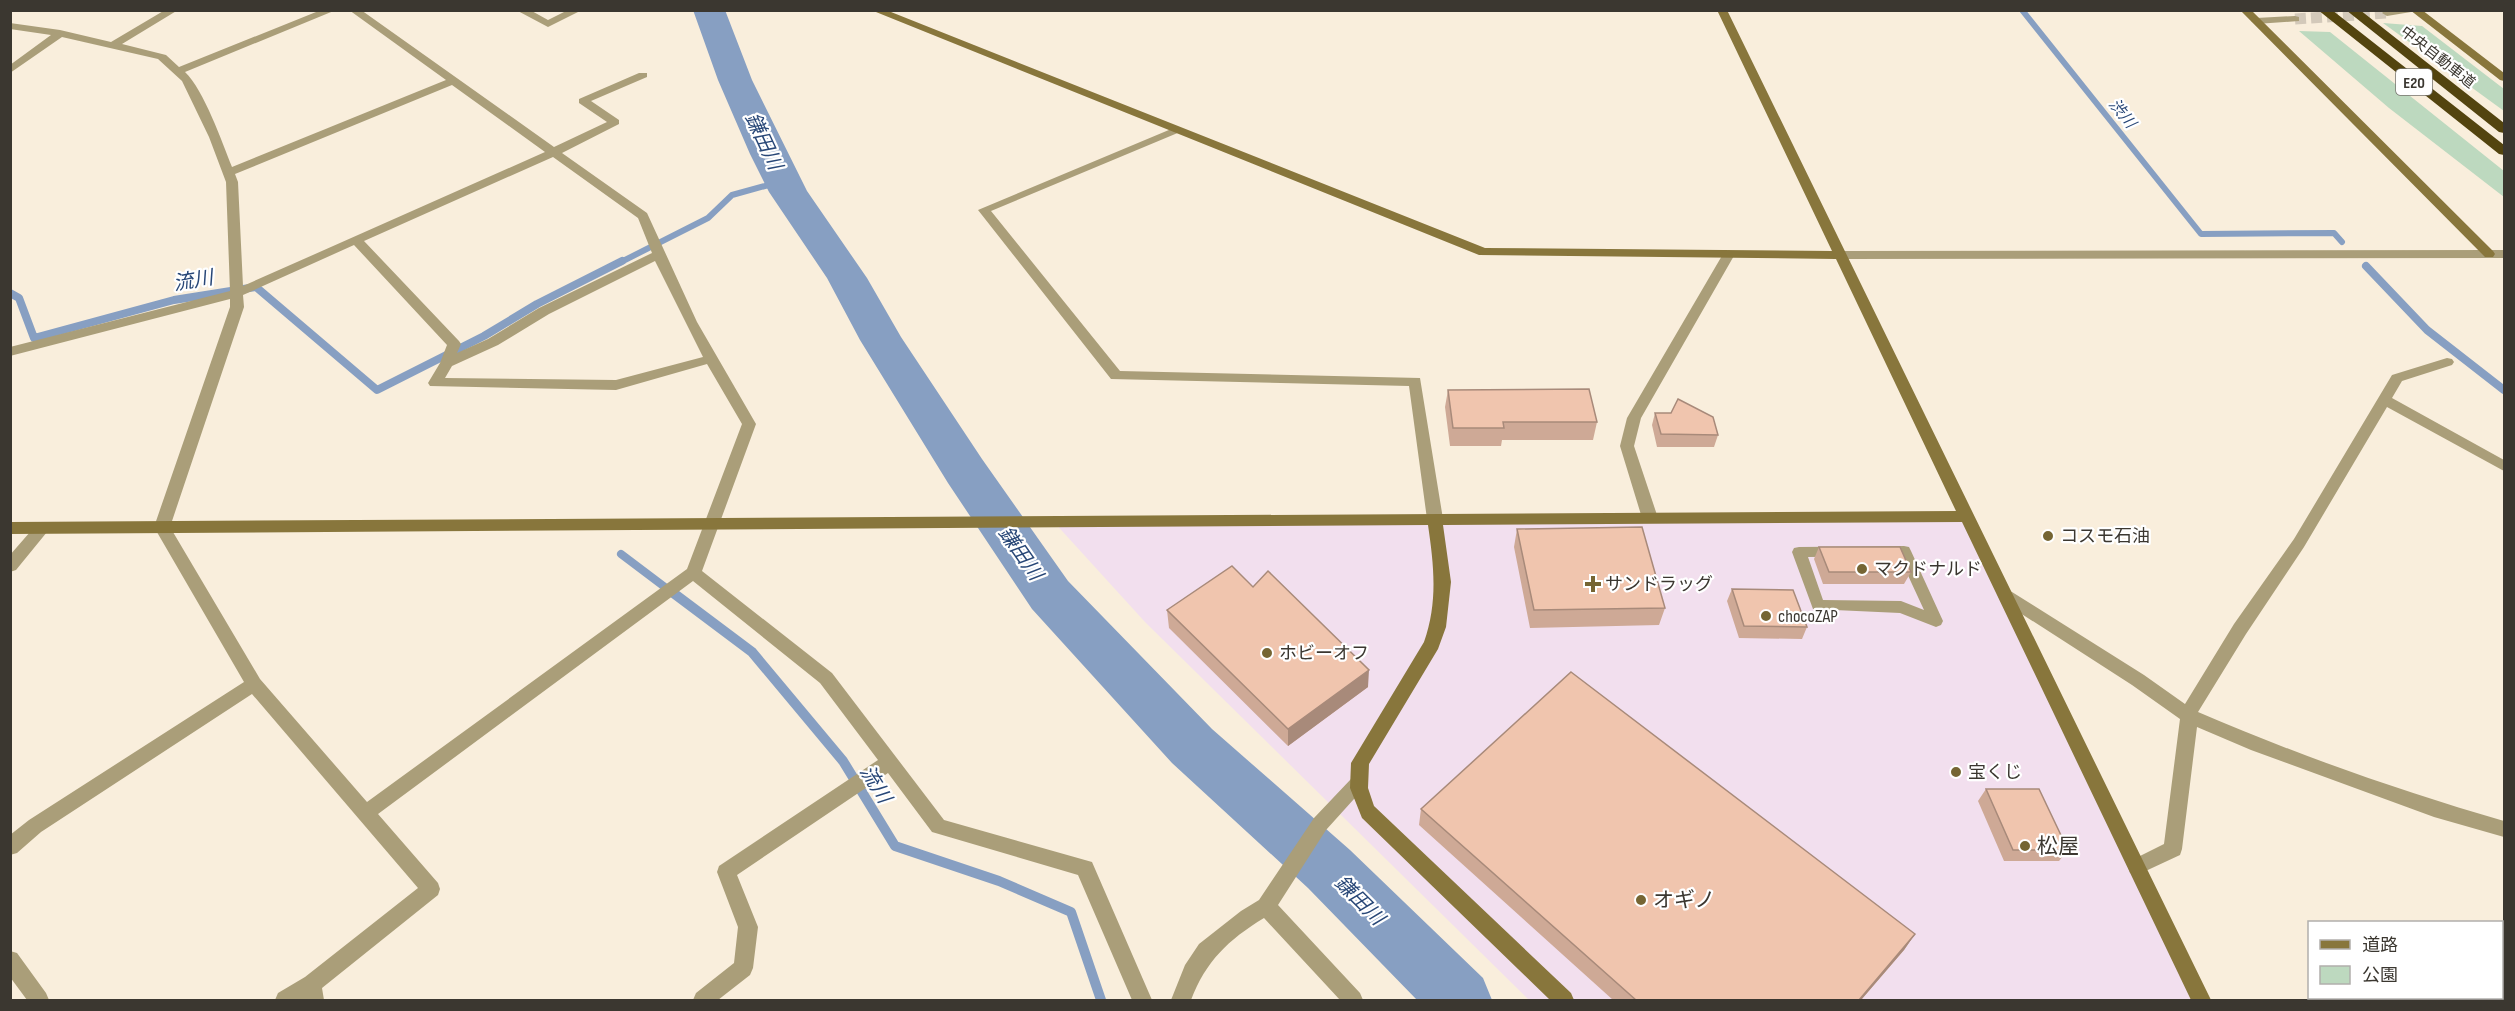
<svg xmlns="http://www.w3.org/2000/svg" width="2515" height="1011" font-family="'Sofia Sans Condensed','Noto Sans JP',sans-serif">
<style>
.commercial{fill:#f2dfee}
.green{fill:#bdd9bf}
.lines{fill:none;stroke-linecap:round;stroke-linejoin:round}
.stream-far2{stroke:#879fc2;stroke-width:6}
.stream-far1{stroke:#879fc2;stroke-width:8}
.stream{stroke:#879fc2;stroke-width:10}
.river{fill:#879fc2;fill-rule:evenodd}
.street-tunnel{stroke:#d3c9ba;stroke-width:11;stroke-dasharray:11 5;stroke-linecap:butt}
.lane{fill:#aa9e79;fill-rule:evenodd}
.street{fill:#aa9e79;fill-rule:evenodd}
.secondary{fill:#88763c;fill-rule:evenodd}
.highway{fill:#53440f;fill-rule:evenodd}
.wall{fill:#cea996}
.shaded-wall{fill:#a88a7a}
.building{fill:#f0c5ae;stroke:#a88a7a;stroke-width:1.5}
.poi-dot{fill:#756533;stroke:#fff;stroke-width:2}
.labels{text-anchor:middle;stroke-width:4.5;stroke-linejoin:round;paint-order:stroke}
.far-street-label{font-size:15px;fill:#3b3730;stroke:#fff}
.shield{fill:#fff;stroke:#76736e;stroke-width:1.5}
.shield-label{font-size:16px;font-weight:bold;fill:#3b3730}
.far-water-label{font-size:16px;font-style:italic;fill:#284777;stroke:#fff}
.poi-label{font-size:18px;fill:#3b3730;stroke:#fff;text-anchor:start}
.water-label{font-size:20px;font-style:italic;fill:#284777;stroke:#fff}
.near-poi-label{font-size:21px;fill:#3b3730;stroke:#fff;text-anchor:start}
</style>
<rect width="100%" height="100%" fill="#f9eedc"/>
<path class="commercial" d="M1967,516L2201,1000H1529L1145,622L1053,521Z"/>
<path class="green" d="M2383,23L2422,26L2504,89V111Z
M2299,31L2330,32L2504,171V197L2389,108Z"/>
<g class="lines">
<path class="stream-far2" d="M2022,10L2201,234L2334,233L2342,242
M619,263L708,218L732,195L783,181"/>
<path class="stream-far1" d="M2366,266L2427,330L2504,390
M10,293L19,298L34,338L174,300L256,287L377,390L484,336L537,304L622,261
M621,554L674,594"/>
<path class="stream" d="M672,592L752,652L843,761L895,846L999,881L1071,912L1101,1000"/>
<path class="river" d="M693,10H725L752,80L807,191L867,278L901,337L982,459L1068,581L1212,729L1350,850L1483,978L1492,1000H1417L1308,888L1172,763L1032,609L948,483L860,340L827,278L769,192L750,154L718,80Z"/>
<path class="street-tunnel" d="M2295,19L2387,13"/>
<path class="lane" d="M1904,546L1909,547L1911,551L1943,621L1941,625L1936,627L1900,613L1813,609L1792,552L1794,548L1799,547ZM1899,556L1924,610L1901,601L1823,600L1808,557Z"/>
<path class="street" d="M165,10H178L122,44L166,55L179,67L321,10H336L185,72C204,90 222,142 232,167L446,80L349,10H361L554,147L607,122L579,103V99L639,73H647V77L591,101L619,120V124L562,153L647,213L697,322L756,424L702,571L832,673L944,820L1092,862L1152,1000H1132L1078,875L932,832L888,773L737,875L758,927L753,968L750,975L718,1000H693L696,993L734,963L738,927L717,872L719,866L878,760L820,683L693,581L378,814L438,883L440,889L438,895L322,988L324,1000H275L278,993L305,977L418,888L252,694L41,832L17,853L10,855V835L29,820L244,682L154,527L230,307V299L10,356V347L230,291L226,182L209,137L182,81L158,59L62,37L10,73V65L51,35L10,29V23L60,30L111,42ZM452,85L545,152L243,286L238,182L235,174ZM553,157L638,218L652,253L539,308L488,339L457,353L461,344L459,341L364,241ZM354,245L447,345L440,363L428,383L430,386L616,390L707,364L742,424L687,569L367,802L260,679L170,527L244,307L243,295ZM655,261L703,357L616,380L445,378L452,366L498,345L549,314Z
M516,10H530L548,20L568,10H582L548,27Z
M2423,10L2387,16L2382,13L2385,10Z
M2295,16L2299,17V21L2256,24L2251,21L2256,18Z
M1176,127L1180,128V132L991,211L1120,371L1420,378L1443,519L1440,523H1430L1427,519L1409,386L1111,379L978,210Z
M1729,250L1735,254L1641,418L1634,446L1658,518L1655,522H1645L1642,518L1620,446L1627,418L1723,254Z
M2504,250V258L1840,259L1834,255L1840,251Z
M2447,358L2452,359L2454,362L2452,365L2402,381L2392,398L2504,460V471L2387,407L2304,547L2246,634L2198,712C2298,755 2400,791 2504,821V837L2434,817L2251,750L2197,727L2182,849L2180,855L2137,875L2130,873L2128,867L2130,861L2164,844L2180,719L2132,685L2000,600L1998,596L2000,592L2006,590L2012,592L2144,675L2185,704L2234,624L2294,539L2392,375Z
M42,522L47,524L50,528L47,532L16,570L10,572V555L37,524Z
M1357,776L1363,779L1366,784L1363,789L1326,830L1278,905L1360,993L1363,1000H1340L1264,918C1228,940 1206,961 1191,1000H1171L1185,965L1199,944L1241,911L1259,900L1314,818L1351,779Z
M10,951L17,953L46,993L49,1000H27L10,977Z"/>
<path class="secondary" d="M871,10H886L1485,248L1832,251L1717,10H1727L2211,1000H2191L1962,522L1443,525L1451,582L1446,627L1438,649L1369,764L1368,788L1374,806L1571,993L1574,1000H1550L1362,818L1350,788L1351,763L1424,642C1438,602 1434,566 1428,525L10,534V522L1956,511L1836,259L1479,255Z
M2240,10H2251L2493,251L2495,254L2493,257H2485Z
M2410,10H2422L2504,73V81L2500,80Z"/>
<path class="highway" d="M2318,10H2332L2504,145V155L2499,154Z
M2346,10H2360L2504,123V133L2499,132Z"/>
</g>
<path class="wall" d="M1448,390L1597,422L1593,440H1502L1501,446H1450L1445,407Z
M1655,413L1718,435L1714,447H1657L1652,425Z
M1517,529L1665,608L1659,625L1530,628L1514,547Z
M1819,547L1911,572L1904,584H1823L1814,559Z
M1253,587L1368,687L1288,746L1169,628L1167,610Z
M1732,589L1807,627L1802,639L1739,638L1727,601Z
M1986,789L2068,850L2059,861H2004L1978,801Z
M1421,809L1915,934L1904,950L1861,1000H1613L1419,825Z"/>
<path class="shaded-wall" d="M1369,670L1368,687L1288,746V729Z
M1915,934L1904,950L1861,1000H1859Z"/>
<path class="building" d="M1589,389L1597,422H1503L1504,428H1453L1448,390Z
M1678,399L1713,417L1718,435L1661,434L1655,413H1671Z
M1642,527L1665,608L1534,610L1517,529Z
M1819,547H1900L1911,572H1829Z
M1232,566L1253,587L1268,571L1369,670L1288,729L1167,610Z
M1732,589L1793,590L1807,627L1744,626Z
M1571,672L1915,934L1859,1000H1636L1421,809Z
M1986,789H2039L2068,850H2013Z"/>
<g class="poi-dot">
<circle cx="2048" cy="536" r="6"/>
<circle cx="1862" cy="569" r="6"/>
<path d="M1590 575h6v6h6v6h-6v6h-6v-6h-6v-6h6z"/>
<circle cx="1766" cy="616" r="6"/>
<circle cx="1267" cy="653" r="6"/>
<circle cx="1956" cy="772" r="6"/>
<circle cx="2025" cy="846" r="6"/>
<circle cx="1641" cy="900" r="6"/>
</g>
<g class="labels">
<g class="far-street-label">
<text transform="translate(2438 57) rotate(38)" y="5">中央自動車道</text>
</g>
<rect class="shield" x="2396" y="69" width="36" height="26" rx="4.5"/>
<g class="shield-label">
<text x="2414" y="88">E20</text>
</g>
<g class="far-water-label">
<text transform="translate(2123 113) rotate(51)" y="6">渋川</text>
</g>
<g class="poi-label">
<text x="2060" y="542">コスモ石油</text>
<text x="1874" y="575">マクドナルド</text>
<text x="1605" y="590">サンドラッグ</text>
<text x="1778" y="622">chocoZAP</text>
<text x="1279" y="659">ホビーオフ</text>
<text x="1968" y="778">宝くじ</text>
</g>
<g class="water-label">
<text transform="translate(764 141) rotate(65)" y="7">鎌田川</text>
<text transform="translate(193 280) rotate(-10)" y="7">流川</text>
<text transform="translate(1021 553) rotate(55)" y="7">鎌田川</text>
<text transform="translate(876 784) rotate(58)" y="7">流川</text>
<text transform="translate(1360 900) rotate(45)" y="7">鎌田川</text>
</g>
<g class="near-poi-label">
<text x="2037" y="853">松屋</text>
<text x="1653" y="907">オギノ</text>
</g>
</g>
<rect width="2515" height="1011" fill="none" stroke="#3b3730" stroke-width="24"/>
<rect x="2308" y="921" width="195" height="78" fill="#ffffff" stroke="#b1afac" stroke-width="1.5"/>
<rect x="2320" y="940" width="30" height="9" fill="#88763c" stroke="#b1afac" stroke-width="1.5"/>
<text x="2362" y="951" font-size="18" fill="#3b3730">道路</text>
<rect x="2320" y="966" width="30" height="18" fill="#bdd9bf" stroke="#b1afac" stroke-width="1.5"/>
<text x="2362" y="981" font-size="18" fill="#3b3730">公園</text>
</svg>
